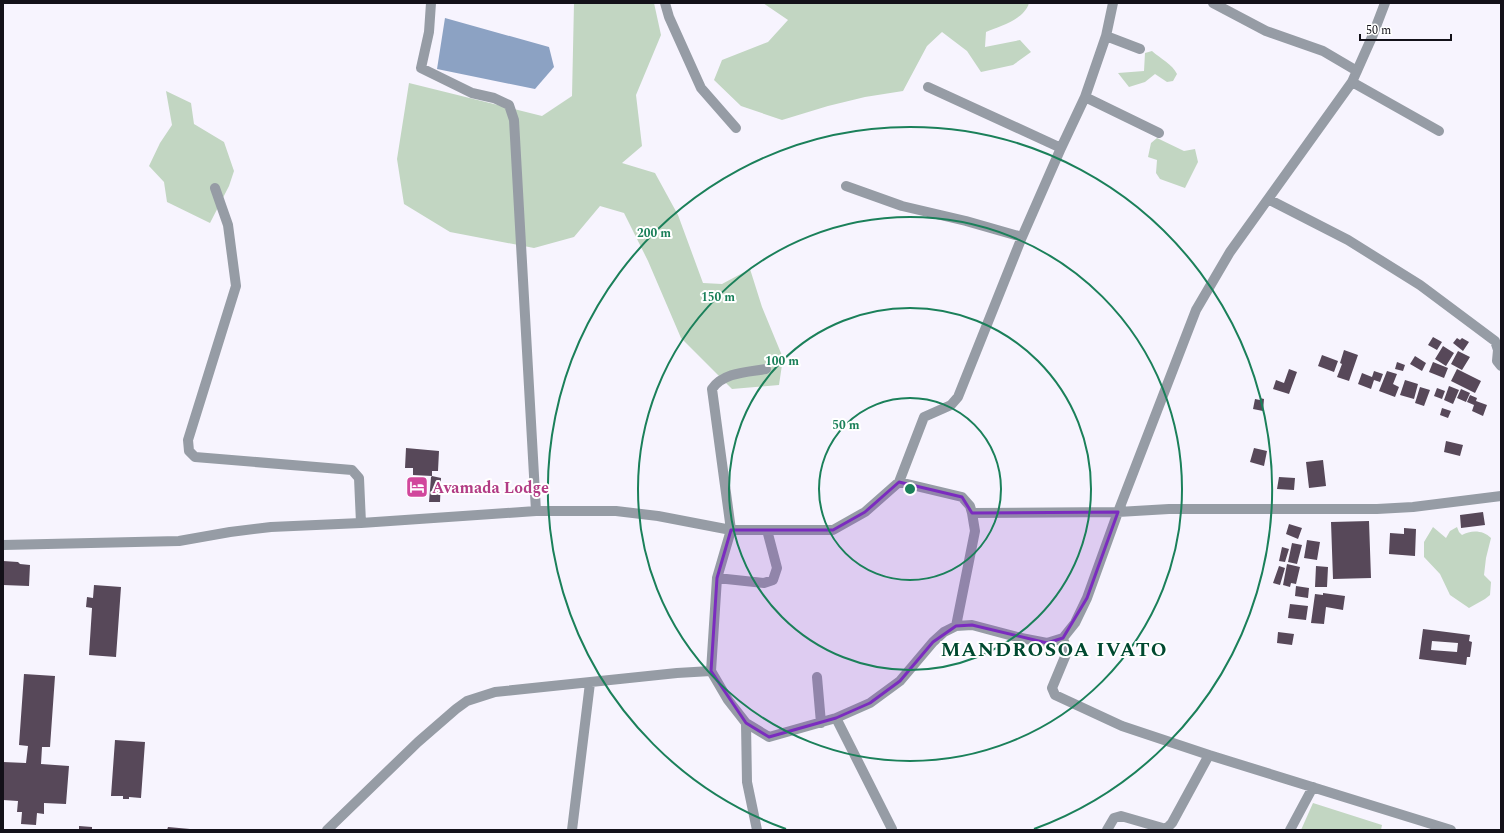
<svg xmlns="http://www.w3.org/2000/svg" width="1504" height="833" font-family="Spectral,serif">
<style>
.green{fill:#c2d6c2}
.water{fill:#8ca2c3}
.building{fill:#574859;fill-rule:evenodd}
.lines{fill:none;stroke-linecap:round;stroke-linejoin:round}
.minor{stroke:#969ca5;stroke-width:10}
.marked{fill:#7b2cbf;fill-opacity:0.2;stroke:#7b2cbf;stroke-width:3;stroke-linejoin:round}
.ring{fill:none;stroke:#1b805a;stroke-width:2}
.labels{text-anchor:middle;stroke-width:4;stroke-linejoin:round;paint-order:stroke}
.hotel-label{font-size:16px;font-weight:bold;fill:#b23c85;stroke:#fff;text-anchor:start}
.district-label{font-size:20px;font-weight:bold;letter-spacing:1px;fill:#004930;stroke:#fff}
.centre{fill:#1b805a;stroke:#fff;stroke-width:2}
.ring-label{font-size:12px;text-anchor:middle;font-weight:bold;fill:#1b805a;stroke:#fff;stroke-width:4;stroke-linejoin:round;paint-order:stroke}
</style>
<rect width="100%" height="100%" fill="#f7f4fe"/>
<path class="green" d="M574,3H654L661,35L636,95L642,146L622,163L655,173L678,215L703,283L722,284L750,269L762,307L783,358L779,385L732,389L681,338L648,261L624,213L600,206L574,237L534,248L450,232L404,204L397,159L409,83L542,116L572,96Z
M763,3H1029C1024,20 1000,26 986,32L985,47L1020,40L1031,52L1013,65L981,72L967,51L942,32L927,46L903,91L865,97L828,106L782,120L741,106L714,80L722,60L768,42L788,20Z
M1152,51C1161,59 1172,64 1177,74L1173,81L1167,82L1155,74L1145,82L1129,87L1118,73L1144,71L1145,53Z
M166,91L191,103L194,124L224,142L234,171L229,186L210,223L167,202L164,182L149,166L160,143L172,125Z
M1157,138L1184,151L1195,149L1198,162L1185,188L1160,179L1156,173L1157,160L1148,157L1151,143Z
M1433,527L1446,538L1450,531L1457,527L1459,532L1462,535C1471,530 1483,530 1491,538L1486,558L1484,575L1491,582L1490,595L1485,599L1469,608L1450,595L1440,574L1424,557V542Z
M1313,803L1382,825L1381,830H1301Z"/>
<path class="water" d="M445,18L549,47L554,67L535,89L437,69Z"/>
<path class="building" d="M1433,337L1442,342L1437,350L1428,345Z
M1457,338L1460,340L1462,338L1469,342L1463,351L1453,343Z
M1443,346L1454,353L1446,366L1435,359Z
M1344,350L1358,355L1349,381L1337,377L1342,364L1340,363Z
M1458,351L1470,357L1462,370L1451,364Z
M1322,355L1338,361L1334,372L1318,366Z
M1415,356L1426,363L1422,371L1410,364Z
M1397,362L1405,365L1403,371L1395,369Z
M1433,362L1448,368L1444,378L1429,372Z
M1289,369L1297,372L1289,394L1273,389L1276,380L1284,383Z
M1457,369L1481,381L1475,393L1451,381Z
M1374,371L1383,374L1380,382L1374,380L1371,389L1358,384L1362,373L1372,377Z
M1387,371L1397,374L1393,384L1399,387L1395,397L1379,391Z
M1405,380L1418,384L1414,399L1400,395Z
M1449,386L1459,390L1453,404L1444,400Z
M1420,387L1430,390L1424,406L1415,403Z
M1437,388L1445,391L1442,399L1434,396Z
M1461,389L1470,393L1466,402L1457,398Z
M1470,395L1477,398L1476,401L1487,405L1483,416L1472,411L1474,405L1467,402Z
M1260,398L1264,399L1263,411L1253,409L1255,399L1260,400Z
M1442,408L1451,411L1448,418L1440,415Z
M1446,441L1463,445L1460,456L1444,452Z
M406,448L439,451L438,471H432V476L413,475V468H405Z
M1254,448L1267,451L1264,466L1250,462Z
M1323,460L1326,486L1309,488L1306,462Z
M432,476L441,478L440,502H429L431,477Z
M1279,477L1295,478L1294,490L1277,489Z
M1483,512L1485,525L1461,528L1460,515Z
M1369,521L1371,578L1333,579L1331,522Z
M1289,524L1302,528L1298,539L1286,534Z
M1404,528L1416,529L1415,556L1389,554L1390,533L1404,534Z
M1307,540L1320,542L1317,560L1304,558Z
M1292,543L1302,545L1297,564L1288,562Z
M1282,547L1289,549L1285,562L1279,561Z
M3,561L18,562L20,564L30,565L29,586L3,585Z
M1287,564L1300,567L1296,584L1291,583L1290,587L1283,585Z
M1279,566L1285,568L1280,585L1273,583Z
M1316,566L1328,567L1327,587H1315Z
M94,585L121,587L116,657L89,655L92,608L86,607L87,597L93,598Z
M1296,586L1309,588L1308,598L1295,596Z
M1323,593L1345,596L1343,610L1326,607L1324,624L1311,623L1315,594L1323,595Z
M1290,604L1308,606L1306,620L1288,618Z
M1423,629L1470,635L1469,641L1472,642L1470,657H1467L1466,665L1419,659ZM1432,641L1458,643L1457,652L1431,650Z
M1278,632L1294,634L1292,645L1277,643Z
M24,674L55,676L50,747H42L41,764L69,766L66,804L44,803V814L37,813L36,825L21,824L22,812H17L18,801L3,800V762L26,763L28,746L19,745Z
M115,740L145,742L141,798L129,797V799H123V796H111Z
M79,826L92,827V830H79Z
M168,827L190,829V830H167Z"/>
<g class="lines">
<path class="minor" d="M431,3L429,32L421,68L472,93L494,98L509,105L514,120L536,511H616L658,516L731,530L712,389C723,372 749,372 766,369
M665,3L669,17L701,88L736,128
M1213,3L1266,31L1323,51L1357,71
M1106,36L1140,49
M1352,82L1439,131
M928,87L1061,148
M1085,97L1159,133
M846,186L902,206L966,221L1022,237
M215,188L228,225L236,286L188,440L189,451L195,457L352,470L359,478L361,523
M1268,199L1348,240L1420,285L1495,341L1498,350L1497,361L1501,366
M899,482L962,497L970,506L972,513L975,531L956,626
M972,513L1118,512L1169,509H1377L1413,507L1501,496
M3,545L179,541L230,532L271,527L361,523L536,511
M717,578L764,583L773,580L777,568L767,530
M1063,638L1067,652L1052,688L1055,695L1122,726L1209,755L1451,830
M711,671L717,578L731,530H833L865,512L899,482L924,417L951,405L958,397L1022,237L1061,148L1085,97L1106,36L1113,3
M817,677L821,723
M836,718L892,829
M746,723L747,782L757,830
M327,830L418,742L456,709L467,701L495,692L677,673L711,671L728,700L746,723L769,737L836,718L870,703L900,681L933,642L944,632L956,626L972,625L1021,638L1047,643L1063,638L1075,623L1087,598L1118,512L1196,310L1230,252L1352,82L1372,37L1385,3
M572,830L590,683
M1107,830L1114,818L1121,816L1166,829L1172,823L1209,755
M1290,830L1313,787"/>
</g>
<path class="marked" d="M899,482L962,497L972,513L1118,512L1087,598L1063,638L1047,643L972,625L956,626L933,642L900,681L870,703L836,718L769,737L746,723L711,671L717,578L731,530H833L865,512Z"/>
<g class="ring">
<circle cx="910" cy="489" r="91"/>
<circle cx="910" cy="489" r="181"/>
<circle cx="910" cy="489" r="272"/>
<path d="M786 829A362 362 0 1 1 1034 829"/>
</g>
<defs>
<g id="hotel-square" transform="scale(1.15)"><rect x="-9" y="-9" width="18" height="18" rx="4" fill="#d1479c" stroke="#fff"/><path d="M-6-4.5h1.5V1H6V5H4.5V3h-9V5H-6ZM-4 0a1.8 1.8 0 1 1 3.6 0ZM.5 0V-2.5h3Q6-2.5 6 0Z" fill="#fff"/></g>
</defs>
<g fill-rule="evenodd">
<use href="#hotel-square" x="417" y="487"/>
</g>
<g class="labels">
<g class="hotel-label">
<text x="432" y="493">Avamada Lodge</text>
</g>
<g class="district-label">
<text x="1054" y="656">MANDROSOA IVATO</text>
</g>
</g>
<circle cx="910" cy="489" r="6" class="centre"/>
<g class="ring-label">
<text x="654" y="237">200 m</text>
<text x="718" y="301">150 m</text>
<text x="782" y="365">100 m</text>
<text x="846" y="429">50 m</text>
</g>
<rect width="1504" height="833" fill="none" stroke="#131119" stroke-width="8"/>
<path d="M1360 34v6h91v-6" fill="none" stroke="#131119" stroke-width="2"/>
<text x="1366" y="34" font-size="12" fill="#131119" stroke="#ffffff" stroke-width="3" paint-order="stroke">50 m</text>
</svg>
